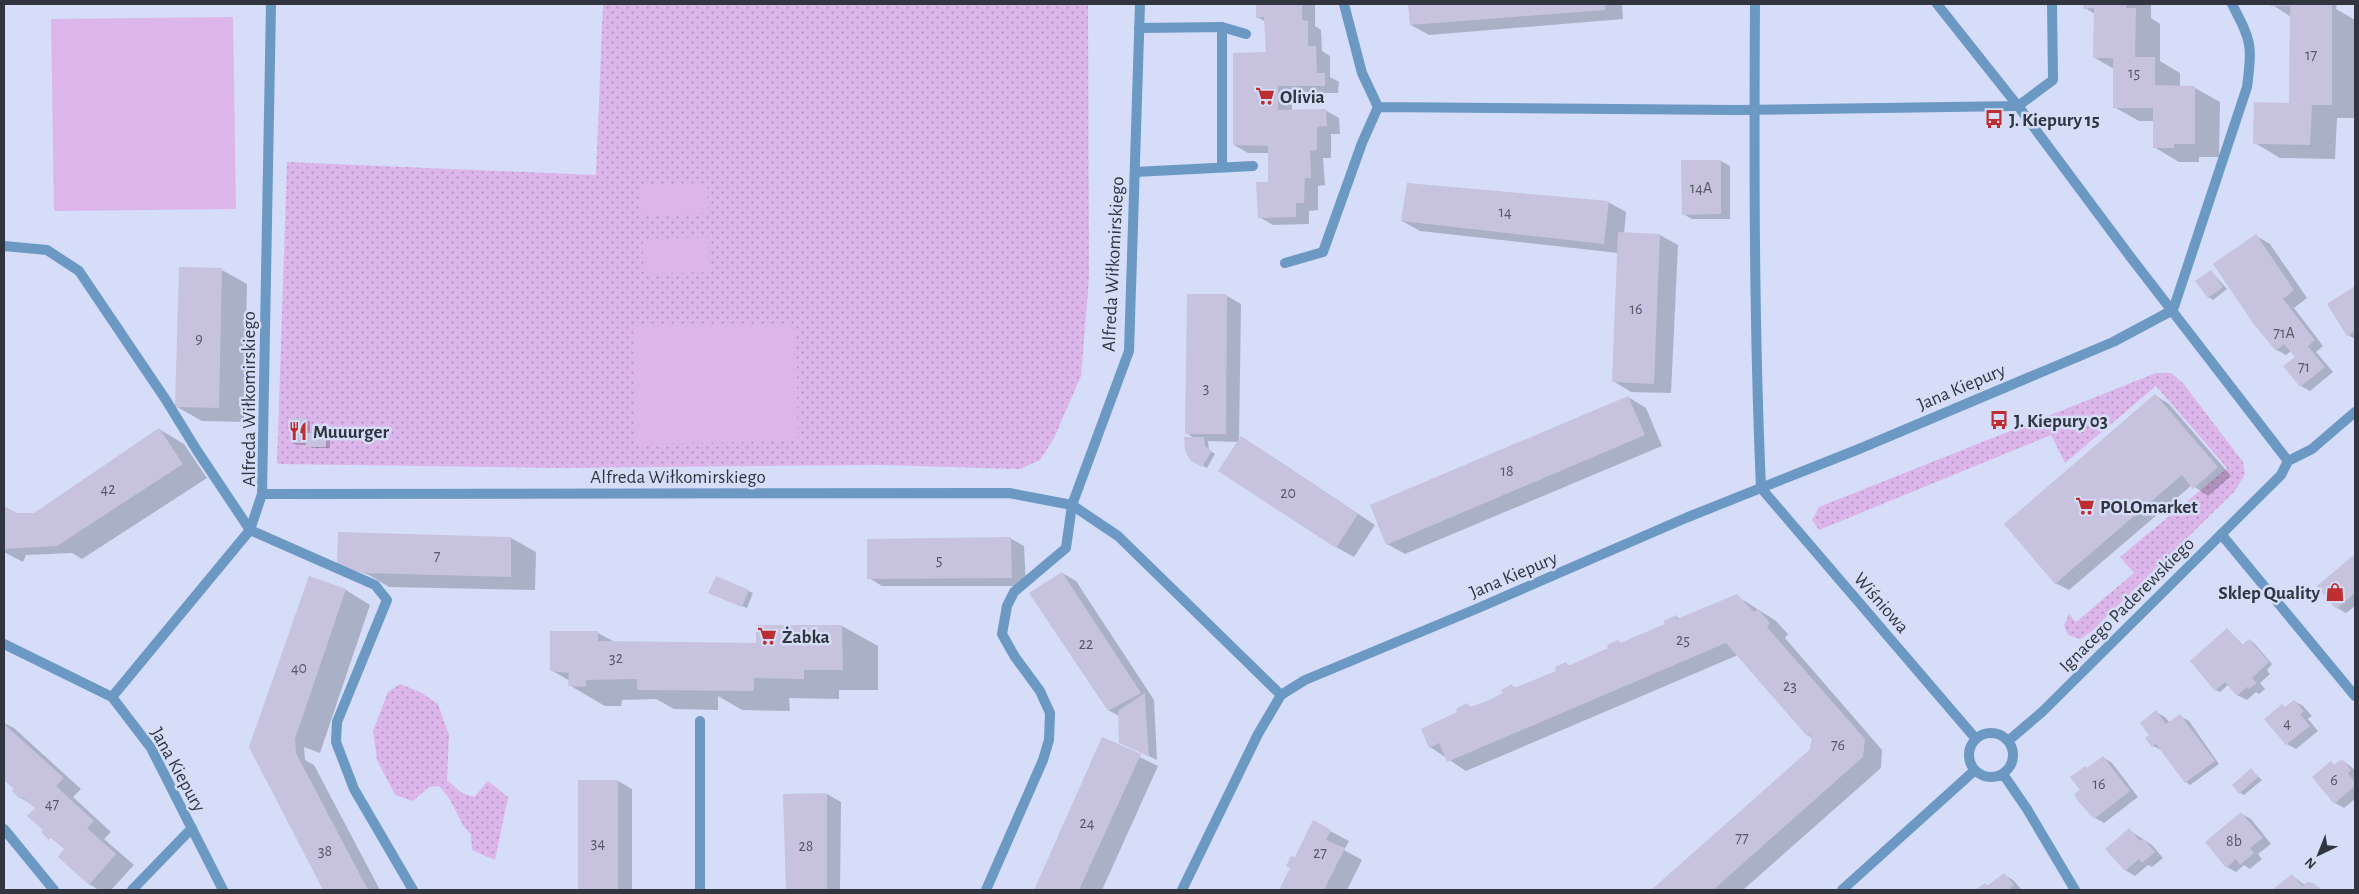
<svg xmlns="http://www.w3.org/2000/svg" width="2359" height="894" font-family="'Alegreya Sans',sans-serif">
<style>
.grass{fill:url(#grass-dots)}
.pitch{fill:#dcb6ea}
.shadow{fill:#0003}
.building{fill:#c7c2dd}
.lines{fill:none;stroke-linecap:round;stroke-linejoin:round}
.lane{stroke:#6c98c4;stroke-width:10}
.street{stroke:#6c98c4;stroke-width:10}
.labels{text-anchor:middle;stroke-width:5;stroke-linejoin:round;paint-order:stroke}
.number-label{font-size:16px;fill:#565866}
.poi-label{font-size:19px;font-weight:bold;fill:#31353f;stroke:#d5ddf8;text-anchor:start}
.street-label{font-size:19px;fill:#31353f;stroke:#d5ddf8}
</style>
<defs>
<pattern id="grass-dots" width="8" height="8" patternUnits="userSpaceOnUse" patternTransform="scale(1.25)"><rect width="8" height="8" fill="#dcb6ea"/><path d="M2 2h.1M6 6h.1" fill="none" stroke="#b395bf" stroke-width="1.8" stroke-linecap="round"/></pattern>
</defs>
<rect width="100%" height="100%" fill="#d5ddf8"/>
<path class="grass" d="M603,4H1088L1089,279L1081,376L1054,438L1040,460L1020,469L880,465L557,468L277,464L287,162L596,175Z
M2156,373H2171L2183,383L2243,462L2245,474L2235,491L2091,632L2080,639L2068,635L2064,626L2069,614L2076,622L2134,573L2120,557L2227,468L2156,386L2065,463L2051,435L1819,530L1812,520L1819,507Z
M400,684L420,692L438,704L449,735L447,780L462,793L474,797L488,781L508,797L495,860L472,850L471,835L463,825L449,798L439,786L429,787L413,801L395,795L377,760L373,731L388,692Z"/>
<path class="pitch" d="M233,17L236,209L54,211L51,19Z
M707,183L708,213L642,214L641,185Z
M708,237L709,272L644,274L643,239Z
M796,324L798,441L635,444L633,327Z"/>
<path class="shadow" d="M1257,4H1315V26L1321,30L1322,51L1330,56V77L1339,82L1338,93H1292V111L1325,110L1339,118L1340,134H1331V158H1323L1325,185L1318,186V210L1309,211V224L1273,225L1259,217L1270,183L1269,153H1248L1234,145L1267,54L1266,22L1257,17Z
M1409,4H1622L1623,19L1429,35L1411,25Z
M2085,4H2151V18L2160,24V61L2180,73V87L2195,88L2220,102L2219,157H2199V162H2179L2154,147V121H2139L2114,107V69L2095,58V14L2085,8Z
M2271,4H2337L2336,9L2355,20V118H2337L2335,159L2280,158L2255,143L2291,104V17Z
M1721,161L1730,166V219H1692L1683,214Z
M1608,202L1626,212L1624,234L1660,235L1678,245L1671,393L1631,392L1613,381L1618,253L1420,231L1402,221Z
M2256,236L2270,244L2307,298L2294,308L2323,346L2316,352L2333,372L2310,391L2301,386L2296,357L2291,351L2286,355L2277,350Z
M222,270L247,284L244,422L202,421L177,407Z
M2211,271L2227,289L2213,300L2208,297Z
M2355,287V339L2348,335L2328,304Z
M1227,296L1241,304L1239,441L1259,448L1375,525L1354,557L1336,547L1239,442L1208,441L1209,450L1215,454L1207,468L1191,459L1196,439L1186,433Z
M2156,396L2169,404L2231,476L2208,496L2192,485L2069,590L2055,583Z
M1628,397L1646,408L1662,446L1405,554L1387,544Z
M306,419L310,422V434H326L330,436V448H312L307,445H296L292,443Z
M159,429L184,444L207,478L82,559L72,553L26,555L23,562L4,552V508L17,515L35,514Z
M339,533L511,538L536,552L535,590L389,587L369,575L343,566Z
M1010,538L1024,546L1026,586H882L869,578Z
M2355,555V606L2346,613L2337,608L2319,586Z
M1062,573L1076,581L1154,700L1157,760L1129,747L1119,716L1108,710Z
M717,577L753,593L747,608L714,595Z
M310,578L346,590L370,605L320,753L304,747L305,760L314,765L380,890H324L263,770Z
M1737,596L1776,621L1788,634L1785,638L1882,750L1881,768L1743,890H1653L1812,749L1813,739L1808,735L1738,655L1466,771L1430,747L1467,705L1473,708L1504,694L1512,686L1517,689L1558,672L1566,664L1570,666L1610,649L1618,642L1622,644L1666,625L1676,616L1680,619Z
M842,626L878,646V690H839V699L789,698L790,711L742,710L718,696V710L674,709L656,699L622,700L621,706H605L569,685L570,681L551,670L598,633L615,642L757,644Z
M2228,630L2243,645L2249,640L2254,643L2272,664L2267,670L2270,674L2260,683L2265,689L2259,694L2256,692L2247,700L2237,695L2229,684L2220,692L2216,690Z
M2294,701L2303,706L2312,716L2308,719L2318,731L2296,749L2287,744L2282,705L2286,708Z
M2156,712L2165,717L2170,723L2180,716L2189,721L2219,764L2190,785L2186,782L2163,751L2153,746L2150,735Z
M4,723L14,728L81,789L73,797L111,832L104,839L134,865L111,890H99L89,884L66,849L43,832L45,830L37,808L21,798L16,789L4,778Z
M1103,739L1158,766L1102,890H1035Z
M2103,757L2112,763L2138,797L2104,823L2095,818L2082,790L2088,769Z
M2342,760L2355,770V799L2344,808L2335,803L2331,763L2335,766Z
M2251,770L2262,780L2244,795L2240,793Z
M579,781H618L632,789V890H579Z
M827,794L841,802L840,890H787L784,795Z
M2242,814L2251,819L2271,844L2258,854L2262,859L2250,869L2244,865L2236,872L2227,867Z
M1313,822L1349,841L1344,850L1362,860L1347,890H1280Z
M2129,830L2152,845L2163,858L2152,867L2148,865L2135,876L2125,870Z
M2004,875L2013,880L2022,890H1977L1985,884L1989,886Z
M2292,876L2305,885L2314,884L2322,890H2274Z"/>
<path class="building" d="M1256,4H1302V20L1308,21V46H1316L1317,73H1325V86H1278V110L1326,109L1327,126L1317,127V150L1310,151L1311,178H1305L1304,203H1296V217L1258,218L1256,182H1268V146L1233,145V53L1266,52L1264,17L1256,18Z
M1408,4H1605V10L1410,25Z
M2084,4H2126V8H2136L2135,57H2155V85L2195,86V144H2174V148H2153V108H2113V58H2093L2094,8L2083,9Z
M2270,4L2332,5V105H2312L2310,145L2253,144L2254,102L2289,103L2290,6H2270Z
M1681,160H1721V214L1682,215Z
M1407,183L1609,201L1604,244L1401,221Z
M1618,232L1660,234L1654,384L1612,382Z
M2256,234L2294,290L2283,299L2315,340L2308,346L2325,367L2300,387L2283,366L2295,357L2284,344L2276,351L2253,323L2213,264Z
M179,267L222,268L219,408L175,407Z
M2211,270L2223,287L2208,298L2195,281Z
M2355,286V331L2347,336L2327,304Z
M1187,294H1227L1226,434H1185Z
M2155,394L2218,467L2193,489L2182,475L2055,584L2004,524Z
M1628,396L1645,435L1386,545L1370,505Z
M290,418H306V433H326V447H306V443H291Z
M159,428L183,464L57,546L4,549V506L17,513H34Z
M1241,436L1358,514L1336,548L1218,471Z
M1184,437H1204L1205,446L1212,451L1202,467L1190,460L1185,451Z
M338,532L511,537V577L363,573L337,565Z
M1011,537L1012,578L867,579V539Z
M2355,554V593L2336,609L2317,586Z
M1062,572L1141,693L1108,711L1029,593Z
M309,576L346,589L295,739L296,753L368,890H323L249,747Z
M716,576L749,590L742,607L708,593Z
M1737,594L1754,612L1758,609L1770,623L1767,627L1773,634L1865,739L1863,757L1713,890H1651L1806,753L1810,749L1812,738L1809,734L1807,736L1726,643L1447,762L1439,743L1429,748L1421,729L1457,712L1456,709L1467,703L1470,707L1487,701L1503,693L1501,690L1512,684L1514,688L1556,671L1555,667L1566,662L1568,666L1608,648L1607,645L1618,640L1620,643L1665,624L1663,621L1676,615L1677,619Z
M756,625H842L843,670H804V679L754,678V691L637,690V679L586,680V687L568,686L569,673L550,671V631H598V641L756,643Z
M2227,628L2242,645L2249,639L2269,662L2252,678L2257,683L2249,689L2247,687L2237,696L2225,682L2215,691L2190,661Z
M1145,693L1146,715L1149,756L1119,743L1118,711Z
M2294,700L2304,711L2300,714L2310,726L2286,745L2264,719L2282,704L2285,707Z
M2156,710L2166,724L2180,714L2215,761L2185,783L2156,744L2152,747L2145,738L2149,735L2140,723Z
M4,724L64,778L56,786L94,821L87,828L116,854L89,885L58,857L64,849L51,837L49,840L41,832L43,830L27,816L35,808L22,797L20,799L12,791L14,789L4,780Z
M1102,737L1141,754L1079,890H1034Z
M2103,756L2130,791L2094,819L2078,801L2074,794L2080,790L2070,777L2085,766L2087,768Z
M2342,759L2351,770L2348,773L2355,782V786L2334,804L2312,777L2331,761L2334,765Z
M2251,768L2258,777L2239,794L2232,785Z
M578,780H618V890H578Z
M827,793V890H786L783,794Z
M2241,812L2263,838L2250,848L2254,853L2240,865L2236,859L2226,868L2205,842Z
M1313,820L1331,830L1326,840L1345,848L1324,890H1279L1290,868L1286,866L1291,856L1295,857Z
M2129,828L2140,841L2143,838L2155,852L2142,863L2139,859L2125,871L2105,849Z
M2004,873L2014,885L2010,888L2012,890H1975L1985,883L1987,886Z
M2292,874L2302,886L2307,882L2314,883L2320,890H2272Z"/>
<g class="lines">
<path class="lane" d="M1139,28L1222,27L1246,34
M1378,107L1737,110L2018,106L2053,80L2052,4
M1222,166V27
M1135,172L1253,166
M1285,263L1323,252L1362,143L1378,107L1362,73L1344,4
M2173,310L2247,87C2253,44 2251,41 2232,4
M700,721V890"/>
<path class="street" d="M271,4L262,494L1009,493L1072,505L1129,351L1140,4
M1755,4C1754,165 1754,327 1761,488
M1937,4L2018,106L2132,259L2288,461
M4,246L47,250L79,271L166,400L196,449L250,530L375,585L387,600L337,722L336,742L354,789L413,890
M1761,488L1976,739
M2221,534L2355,696
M4,644L112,697L151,748L223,890
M112,697L250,530L262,494
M1969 755a22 22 0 1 1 44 0a22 22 0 1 1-44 0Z
M2008,741L2042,712L2281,475L2288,461L2312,449L2355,412
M2003,774L2027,809L2075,890
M4,829L54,890
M132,890L192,828
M986,890L1043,760L1049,740L1050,713L1040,691L1015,657L1002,634L1007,606L1014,592L1066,548L1072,505L1118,536L1281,695
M1182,890L1258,734L1281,695L1305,680L1476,609L1688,517L1859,449L2113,342L2173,310
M1842,890L1975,770"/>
</g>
<defs>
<g id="supermarket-bare" transform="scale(1.5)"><path d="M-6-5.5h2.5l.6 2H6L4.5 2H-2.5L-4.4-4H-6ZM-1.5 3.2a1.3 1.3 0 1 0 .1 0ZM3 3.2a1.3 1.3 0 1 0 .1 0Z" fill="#bd2e30" stroke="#d5ddf8" stroke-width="2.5" paint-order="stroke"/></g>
<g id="bus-bare" transform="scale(1.5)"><path d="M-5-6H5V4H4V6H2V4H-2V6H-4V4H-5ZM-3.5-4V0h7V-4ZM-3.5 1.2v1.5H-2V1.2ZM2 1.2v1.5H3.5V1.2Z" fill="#bd2e30" stroke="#d5ddf8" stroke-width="2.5" paint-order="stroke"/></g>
<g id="restaurant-bare" transform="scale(1.5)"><path d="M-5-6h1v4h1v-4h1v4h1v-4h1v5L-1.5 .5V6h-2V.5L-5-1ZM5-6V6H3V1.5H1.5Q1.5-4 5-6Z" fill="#bd2e30" stroke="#d5ddf8" stroke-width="2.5" paint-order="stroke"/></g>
<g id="shop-bare" transform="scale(1.5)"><path d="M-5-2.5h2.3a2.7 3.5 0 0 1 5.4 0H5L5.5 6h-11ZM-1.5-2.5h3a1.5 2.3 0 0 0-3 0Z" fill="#bd2e30" stroke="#d5ddf8" stroke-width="2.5" paint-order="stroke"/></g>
</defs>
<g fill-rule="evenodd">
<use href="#supermarket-bare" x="1265" y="96"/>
<use href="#bus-bare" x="1994" y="119"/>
<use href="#bus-bare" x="1999" y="420"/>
<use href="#restaurant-bare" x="298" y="431"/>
<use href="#supermarket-bare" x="2085" y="506"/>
<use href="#shop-bare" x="2335" y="592"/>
<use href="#supermarket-bare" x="767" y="636"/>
</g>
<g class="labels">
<g class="number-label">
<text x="2311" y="60">17</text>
<text x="2134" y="78">15</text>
<text x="1701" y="193">14A</text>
<text x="1505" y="217">14</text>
<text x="1636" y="314">16</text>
<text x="2284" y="338">71A</text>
<text x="199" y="344">9</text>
<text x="2304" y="372">71</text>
<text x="1206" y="393">3</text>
<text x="1507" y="476">18</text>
<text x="108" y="494">42</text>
<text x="1288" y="498">20</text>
<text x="437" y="561">7</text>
<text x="939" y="565">5</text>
<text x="1683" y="645">25</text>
<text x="1086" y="649">22</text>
<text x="616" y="663">32</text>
<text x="299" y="673">40</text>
<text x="1790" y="691">23</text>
<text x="2287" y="728">4</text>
<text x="1838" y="750">76</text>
<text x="2334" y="785">6</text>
<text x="2099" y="789">16</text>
<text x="52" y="809">47</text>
<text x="1087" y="828">24</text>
<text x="1742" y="843">77</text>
<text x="2234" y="846">8b</text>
<text x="598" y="848">34</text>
<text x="806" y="851">28</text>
<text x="325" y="856">38</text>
<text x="1320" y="858">27</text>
</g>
<g class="poi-label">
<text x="1280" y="103">Olivia</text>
<text x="2009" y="126">J. Kiepury 15</text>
<text x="2014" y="427">J. Kiepury 03</text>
<text x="313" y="438">Muuurger</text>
<text x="2100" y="513">POLOmarket</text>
<text x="2320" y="599" text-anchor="end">Sklep Quality</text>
<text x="782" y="643">Żabka</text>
</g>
<g class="street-label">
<text transform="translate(1112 264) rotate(-87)" y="7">Alfreda Wiłkomirskiego</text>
<text transform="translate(1961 386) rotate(-23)" y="7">Jana Kiepury</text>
<text transform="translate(248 399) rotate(-90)" y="7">Alfreda Wiłkomirskiego</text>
<text x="678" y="483">Alfreda Wiłkomirskiego</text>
<text transform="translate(1513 574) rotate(-23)" y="7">Jana Kiepury</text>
<text transform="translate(1882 602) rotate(49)" y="7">Wiśniowa</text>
<text transform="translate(2126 604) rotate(-45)" y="7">Ignacego Paderewskiego</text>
<text transform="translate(179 769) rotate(61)" y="7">Jana Kiepury</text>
</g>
</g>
<rect width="2359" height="894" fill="none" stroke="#31353f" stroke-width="10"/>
<g transform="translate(2319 854) rotate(223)" stroke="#d5ddf8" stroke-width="4" paint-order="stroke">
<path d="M0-4L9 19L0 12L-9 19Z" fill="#31353f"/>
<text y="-8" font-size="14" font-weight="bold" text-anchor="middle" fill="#31353f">N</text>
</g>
</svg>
